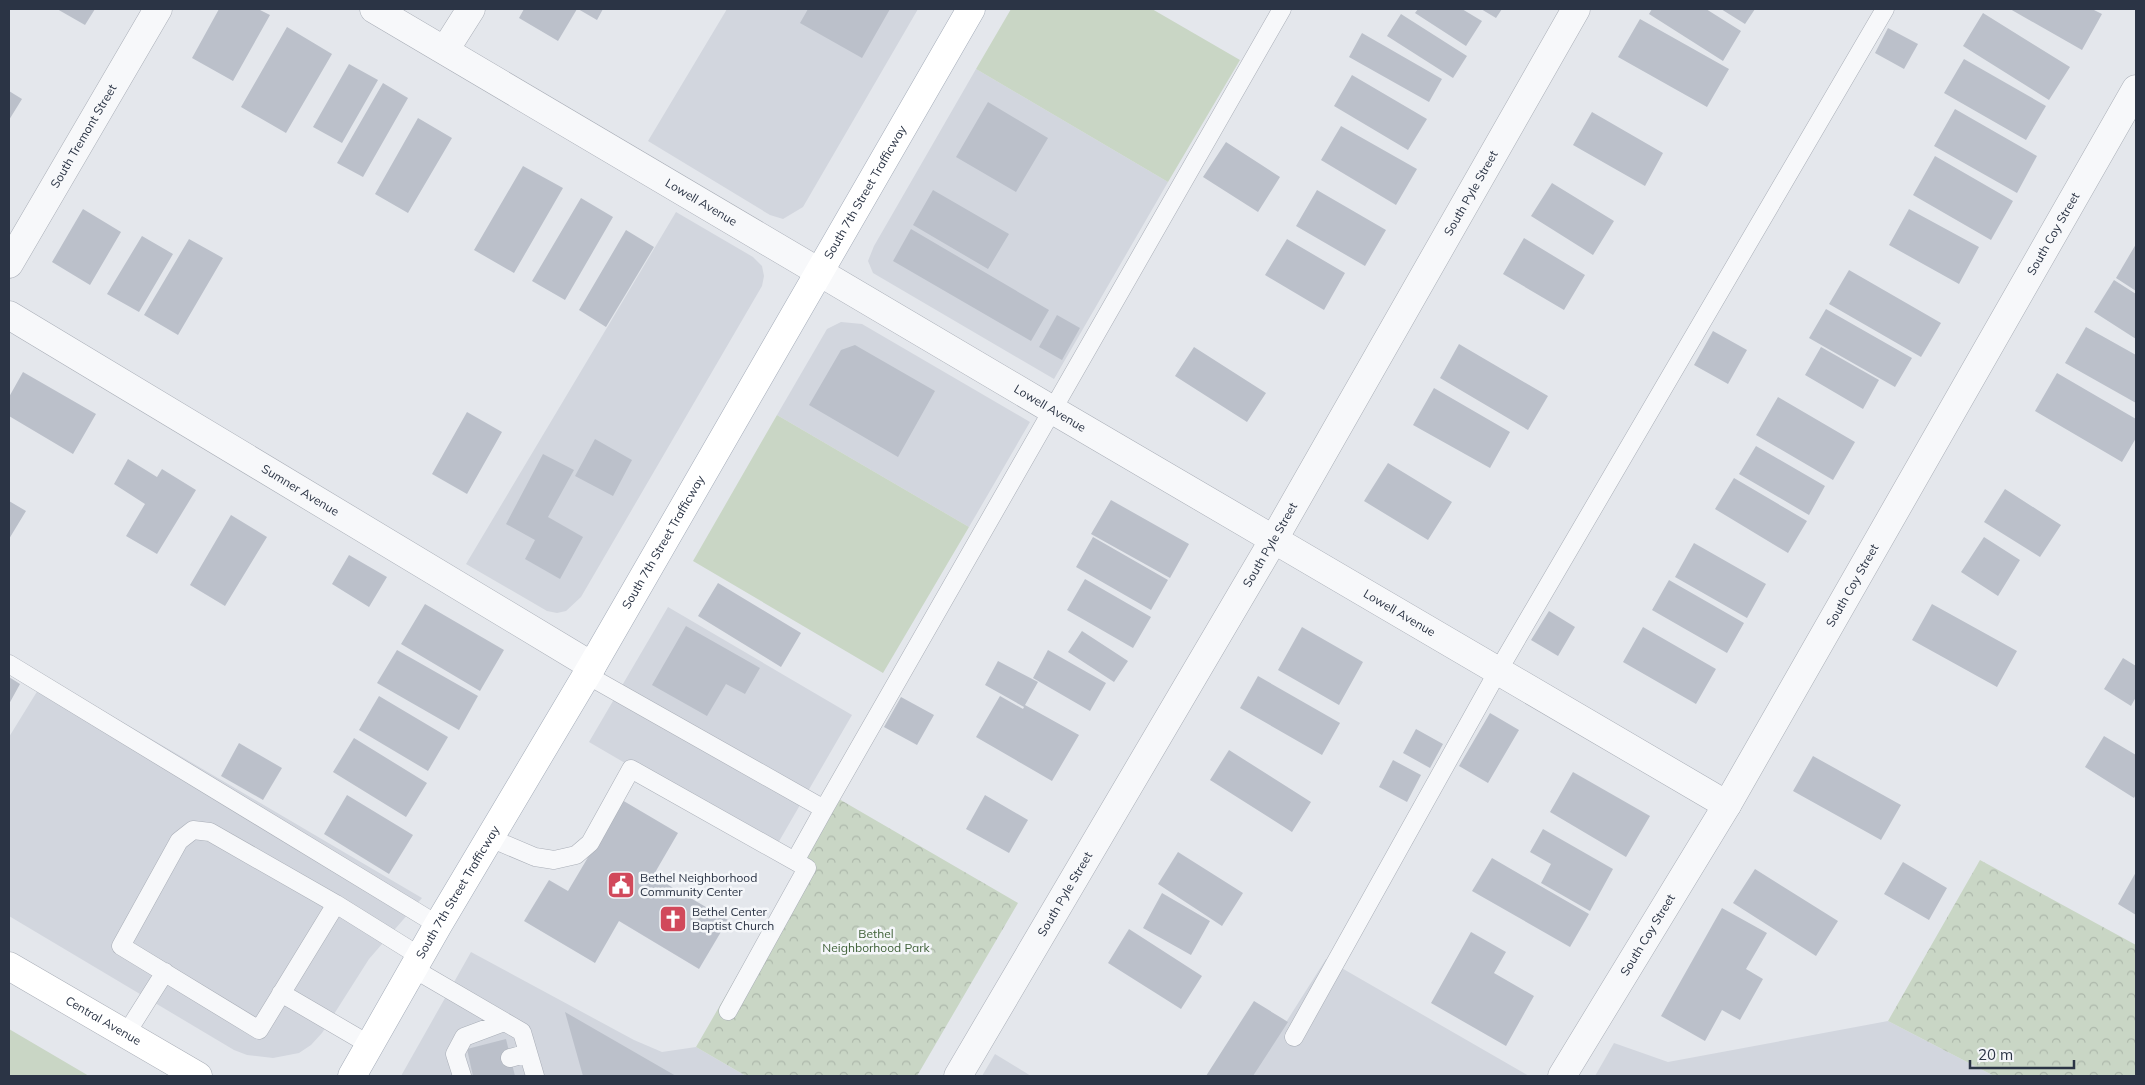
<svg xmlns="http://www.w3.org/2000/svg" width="2145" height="1085" font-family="Mulish,sans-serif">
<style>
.built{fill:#d2d6de}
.grass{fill:#c9d6c5}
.forest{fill:url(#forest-crowns)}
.building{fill:#bbc0ca}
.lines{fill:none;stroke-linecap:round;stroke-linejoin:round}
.lane-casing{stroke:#a9aeb7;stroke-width:19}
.street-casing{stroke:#a9aeb7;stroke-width:29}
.secondary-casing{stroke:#a9aeb7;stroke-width:29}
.primary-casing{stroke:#a3abb8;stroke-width:29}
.lane{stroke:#f7f8fa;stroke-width:18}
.street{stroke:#f7f8fa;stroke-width:28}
.secondary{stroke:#fff;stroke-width:28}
.primary{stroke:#fff;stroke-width:28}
.labels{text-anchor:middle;stroke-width:5;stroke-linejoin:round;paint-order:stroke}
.street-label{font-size:12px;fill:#2b3445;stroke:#f4f6f9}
.poi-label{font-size:12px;fill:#2b3445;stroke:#f4f6f9;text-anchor:start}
.park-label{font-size:12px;fill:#3f6138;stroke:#f4f6f9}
</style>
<defs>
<pattern id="forest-crowns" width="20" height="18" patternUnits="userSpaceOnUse" patternTransform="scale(1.25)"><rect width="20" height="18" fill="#c9d6c5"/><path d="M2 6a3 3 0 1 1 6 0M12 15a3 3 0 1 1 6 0" fill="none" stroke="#adb8ab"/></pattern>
</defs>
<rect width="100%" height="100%" fill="#e4e7ec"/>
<path class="built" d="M727,9H918L803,207L783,219L770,215L648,141Z
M976,69L1168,182L1054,379L873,273L868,261L874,246Z
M676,212L753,257L762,266L764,276L762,286L581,597L566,611L557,613L547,611L466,564Z
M841,322L862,324L1030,422L969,527L777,415L827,329Z
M668,607L852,715L774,850L589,742Z
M46,677L422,898L369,959L322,1033L311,1045L299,1053L273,1058L247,1055L234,1050L9,916V737Z
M471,952L634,1040L662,1052L696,1047L746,1076H401Z
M1326,959L1529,1076H1252Z
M1888,1021L1994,1076H1595L1614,1043L1668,1062Z
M995,1054L1031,1076H982Z"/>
<path class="grass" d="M1011,9H1152L1240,60L1168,182L976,69Z
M777,415L969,527L883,673L693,561Z
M9,1029L89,1076H9Z"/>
<path class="forest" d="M839,799L1018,903L917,1076H746L696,1047Z
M1980,860L2136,945V1076H1994L1888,1021Z"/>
<path class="building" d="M57,9H95L85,25Z
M219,9H258L270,15L233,81L192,58Z
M524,9H577L558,41L519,18Z
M578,9H603L597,20Z
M808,9H890L862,58L800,23Z
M1418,9H1462L1482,21L1466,46L1415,13Z
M1481,9H1502L1496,18Z
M1652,9H1706L1741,31L1723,61L1649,14Z
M1721,9H1755L1745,24Z
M2010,9H2092L2102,14L2082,50Z
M1983,13L2070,67L2049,100L1963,46Z
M1401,14L1467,56L1453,78L1387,36Z
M1640,19L1729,69L1707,107L1618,57Z
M287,27L332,54L286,133L241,107Z
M1888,28L1918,44L1904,69L1875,53Z
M1362,33L1442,79L1429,102L1349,57Z
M1964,59L2046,106L2026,140L1944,93Z
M349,64L378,80L342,143L313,127Z
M1352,75L1427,119L1408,150L1334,106Z
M383,83L408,98L363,177L337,163Z
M9,91L22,99L9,120Z
M988,102L1048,138L1016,192L956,157Z
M1955,109L2037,156L2017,193L1934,146Z
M1592,112L1663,153L1645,186L1573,145Z
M418,118L452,138L408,213L375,194Z
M1341,126L1417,169L1396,205L1321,160Z
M1226,142L1280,177L1258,212L1203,177Z
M1935,156L2013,201L1991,240L1913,195Z
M523,166L563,188L514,273L474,250Z
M1552,183L1614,221L1593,255L1531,216Z
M933,190L1009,234L988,269L913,225Z
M1317,190L1386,230L1365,266L1296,226Z
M581,198L613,217L565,300L532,281Z
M83,209L121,232L90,285L52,262Z
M1909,209L1979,247L1959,284L1889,245Z
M911,229L1049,310L1031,341L893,261Z
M626,230L654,247L606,327L579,310Z
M142,236L173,254L139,312L107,294Z
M1524,238L1585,275L1564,310L1503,274Z
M189,239L223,258L178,335L144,315Z
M1287,239L1345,273L1324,310L1265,275Z
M2136,244V291L2116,278Z
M1849,270L1941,323L1921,357L1829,304Z
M2114,280L2136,294V339L2094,312Z
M1826,309L1912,358L1895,387L1809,338Z
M1057,315L1080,328L1062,360L1039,347Z
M2086,327L2136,355V403L2065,363Z
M1713,331L1747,350L1728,384L1694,365Z
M1459,344L1548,396L1528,430L1440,378Z
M855,345L935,391L898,457L809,405L841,350Z
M1194,347L1266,393L1247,422L1175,376Z
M1821,347L1879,380L1863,409L1805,375Z
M23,372L96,414L73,454L9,416V397Z
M2057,373L2136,419V438L2122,462L2035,411Z
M1434,388L1510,432L1490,468L1413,425Z
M1778,397L1855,442L1833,480L1756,435Z
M467,412L502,432L467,494L432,474Z
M595,439L632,460L613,496L575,476Z
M1756,446L1825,486L1809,515L1739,474Z
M543,454L574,470L548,517L583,537L560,579L525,559L535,540L506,524Z
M128,459L157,477L162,469L196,490L157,554L126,536L145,504L114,484Z
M1388,463L1452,502L1428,540L1364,501Z
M1734,478L1807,521L1788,553L1715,509Z
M2005,489L2061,525L2040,557L1984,522Z
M1111,500L1189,544L1170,578L1091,534Z
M9,501L26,511L9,539Z
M231,515L267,537L225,606L190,585Z
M1093,537L1168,580L1151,610L1076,567Z
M1984,537L2020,560L1998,596L1961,572Z
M1694,543L1766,584L1747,618L1675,577Z
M349,555L387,577L369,607L332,584Z
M1085,579L1151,617L1133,648L1067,610Z
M1669,580L1744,623L1727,653L1652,610Z
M718,583L801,633L781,667L698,616Z
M425,604L504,650L480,691L401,644Z
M1932,604L2017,651L1997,687L1912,640Z
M1549,611L1575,627L1558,656L1531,640Z
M686,626L760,668L745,694L726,684L707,716L652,685Z
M1302,627L1363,662L1339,705L1278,670Z
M1643,627L1716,669L1696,704L1623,662Z
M1082,631L1128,661L1114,682L1068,652Z
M397,650L478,696L459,730L377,683Z
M1048,650L1106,683L1090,711L1033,678Z
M2123,658L2136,666V697L2131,706L2104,689Z
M998,661L1038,682L1025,705L1079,735L1052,781L976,737L1000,696L1023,709L1024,707L985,685Z
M1258,676L1340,723L1322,755L1240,708Z
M9,677L20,684L9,704Z
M379,696L448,737L428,771L359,730Z
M901,697L934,715L917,745L884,727Z
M1490,713L1519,730L1488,783L1459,766Z
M1416,729L1443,744L1430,768L1403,753Z
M2104,736L2136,755V794L2134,798L2085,767Z
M354,738L427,783L406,817L333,772Z
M239,743L282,768L263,800L221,776Z
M1229,750L1311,802L1292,832L1210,780Z
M1813,756L1901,805L1881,840L1793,791Z
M1393,760L1421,775L1407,802L1379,787Z
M1573,772L1650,816L1626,857L1550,812Z
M347,795L413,835L389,874L324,834Z
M985,795L1028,820L1009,853L966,829Z
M622,800L678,833L653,876L728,920L699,969L619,921L595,963L524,921L549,880L568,891Z
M1543,829L1613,869L1590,911L1541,883L1551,864L1530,852Z
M1178,852L1243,893L1222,926L1158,884Z
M1492,858L1589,914L1570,947L1472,891Z
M1903,862L1947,888L1929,920L1884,894Z
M1755,869L1838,921L1816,956L1733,903Z
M2136,872V915L2118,904Z
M1162,893L1210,921L1191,955L1143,928Z
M1722,908L1767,933L1746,969L1763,979L1740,1020L1722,1010L1705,1041L1661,1016Z
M1129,929L1202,976L1181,1009L1108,963Z
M1471,932L1506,952L1494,973L1534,996L1506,1046L1431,1003Z
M1254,1001L1288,1022L1253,1076H1206Z
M565,1012L676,1076H583Z
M506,1039L515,1076H473L467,1049Z"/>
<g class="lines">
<g class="lane-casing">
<path id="lane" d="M9,664L438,925
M587,675L824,809L795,861
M824,809L1282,9
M490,838L535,857L554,860L576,855L590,843L631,769L807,868L728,1011
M336,904L259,1030L121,946L179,841L193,830L210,832L336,904L421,957
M414,969L522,1032L535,1076
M281,993L370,1045
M126,1034L165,972
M1294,1037L1498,671L1885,9
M510,1058L528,1053
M462,1076L455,1054L464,1037L504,1022"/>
</g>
<g class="street-casing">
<g id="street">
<path id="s1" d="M374,9L1051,409L1727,805"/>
<path d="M445,50L471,9"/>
<path id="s2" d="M9,264L158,9"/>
<path id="s3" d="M9,315L592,666"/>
<path id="s4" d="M958,1076L1274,539L1576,9"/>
<path id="s5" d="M1562,1076L1727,805L2136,89"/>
</g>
</g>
<g class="secondary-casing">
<g id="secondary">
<path id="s6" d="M9,966L198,1076"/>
</g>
</g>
<g class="primary-casing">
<g id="primary">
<path id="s7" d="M352,1076L438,925L592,666L971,9"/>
</g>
</g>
<use href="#lane" class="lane"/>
<use href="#street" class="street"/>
<use href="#secondary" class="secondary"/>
<use href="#primary" class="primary"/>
</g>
<defs>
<g id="civic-square" transform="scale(1.4375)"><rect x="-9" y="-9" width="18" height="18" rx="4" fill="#d1495b" stroke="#f4f6f9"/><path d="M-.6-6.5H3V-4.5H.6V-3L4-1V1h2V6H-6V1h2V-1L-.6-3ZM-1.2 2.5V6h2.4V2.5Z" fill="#fff"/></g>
<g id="church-square" transform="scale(1.4375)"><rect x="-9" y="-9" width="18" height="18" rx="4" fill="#d1495b" stroke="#f4f6f9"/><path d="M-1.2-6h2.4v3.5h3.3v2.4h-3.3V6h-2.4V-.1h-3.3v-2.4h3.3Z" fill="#fff"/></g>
</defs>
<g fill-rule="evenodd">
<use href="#civic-square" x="621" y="885"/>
<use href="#church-square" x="673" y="919"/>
</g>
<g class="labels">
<g class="street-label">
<text dy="4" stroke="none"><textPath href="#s2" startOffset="148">South Tremont Street</textPath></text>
<text dy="4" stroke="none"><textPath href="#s7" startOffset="1022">South 7th Street Trafficway</textPath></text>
<text dy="4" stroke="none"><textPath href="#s4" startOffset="1021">South Pyle Street</textPath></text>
<text dy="4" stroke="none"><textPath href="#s1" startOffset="380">Lowell Avenue</textPath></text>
<text dy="4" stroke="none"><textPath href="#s5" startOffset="975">South Coy Street</textPath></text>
<text dy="4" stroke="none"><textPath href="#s1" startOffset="785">Lowell Avenue</textPath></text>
<text dy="4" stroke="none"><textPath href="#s3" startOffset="340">Sumner Avenue</textPath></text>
<text dy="4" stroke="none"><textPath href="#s7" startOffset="618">South 7th Street Trafficway</textPath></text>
<text dy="4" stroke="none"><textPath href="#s4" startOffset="616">South Pyle Street</textPath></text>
<text dy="4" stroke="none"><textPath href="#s5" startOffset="570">South Coy Street</textPath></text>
<text dy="4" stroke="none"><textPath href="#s1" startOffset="1190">Lowell Avenue</textPath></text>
<text dy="4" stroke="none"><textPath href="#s7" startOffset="212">South 7th Street Trafficway</textPath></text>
<text dy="4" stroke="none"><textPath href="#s4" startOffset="211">South Pyle Street</textPath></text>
<text dy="4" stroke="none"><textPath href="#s5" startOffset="165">South Coy Street</textPath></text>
<text dy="4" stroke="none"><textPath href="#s6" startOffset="109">Central Avenue</textPath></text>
</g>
<g class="poi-label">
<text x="640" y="882">Bethel Neighborhood<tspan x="640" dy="14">Community Center</tspan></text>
<text x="692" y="916">Bethel Center<tspan x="692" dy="14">Baptist Church</tspan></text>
</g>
<g class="park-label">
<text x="876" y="938">Bethel<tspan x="876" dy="14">Neighborhood Park</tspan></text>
</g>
</g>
<rect width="2145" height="1085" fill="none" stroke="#2b3445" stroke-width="20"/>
<path d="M1970 1060v8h104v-8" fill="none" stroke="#2b3445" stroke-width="2.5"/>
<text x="1978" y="1060" font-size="15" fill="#2b3445" stroke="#f4f6f9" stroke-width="4" paint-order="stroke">20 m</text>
</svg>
